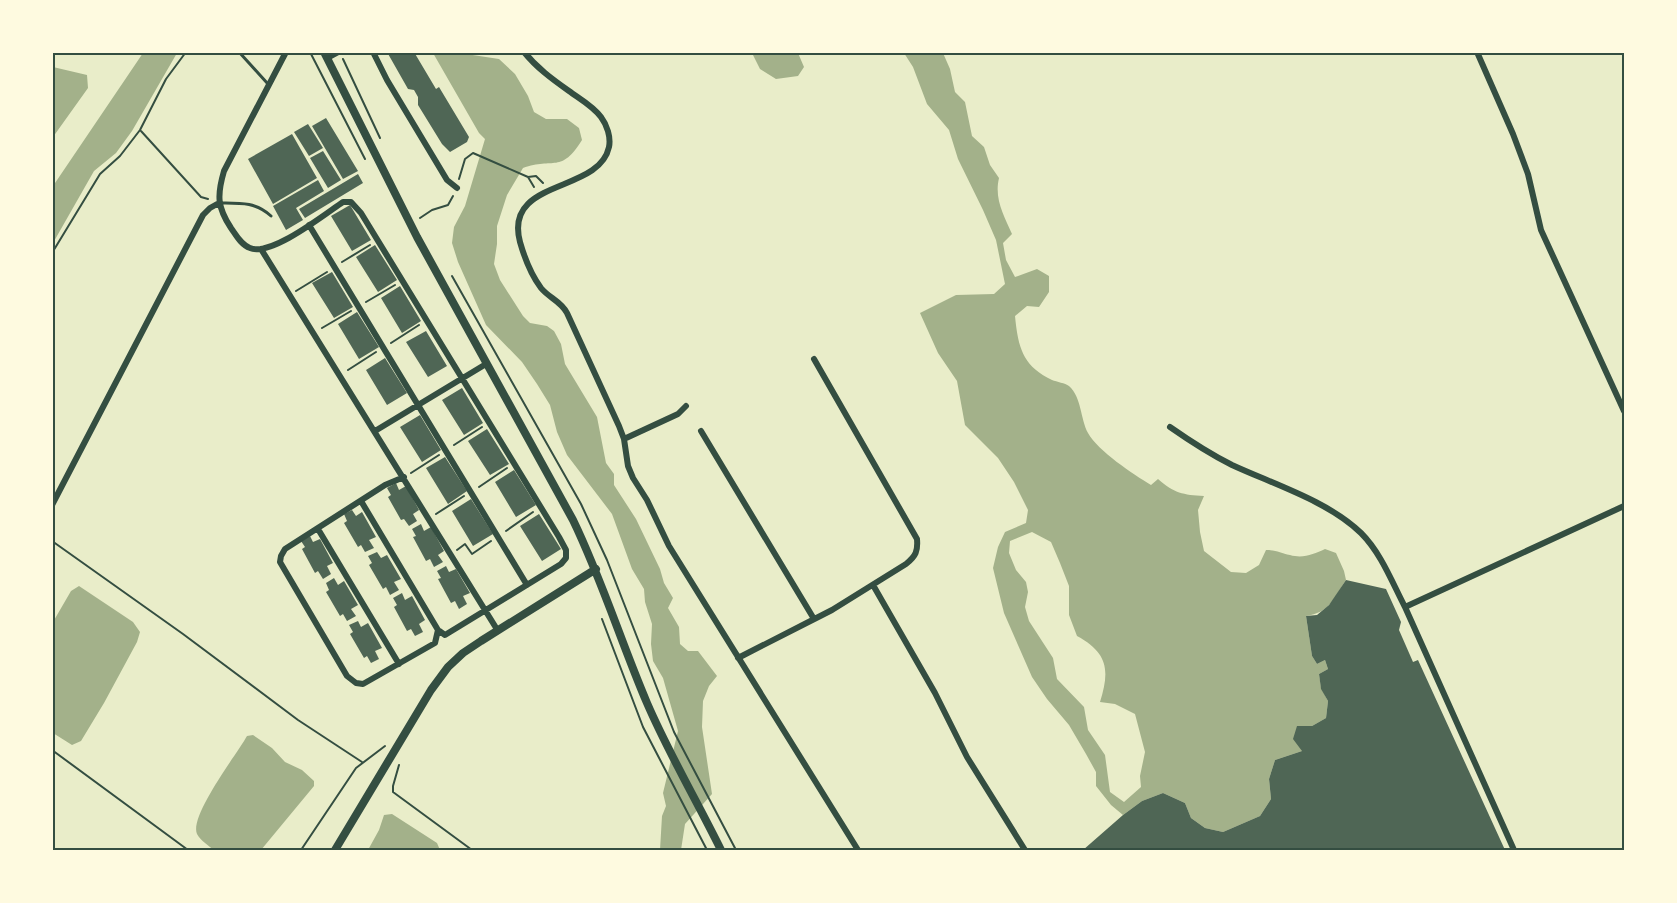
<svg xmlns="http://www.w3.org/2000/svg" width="1677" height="903" font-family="Mulish,sans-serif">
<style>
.water{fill:#a3b18a;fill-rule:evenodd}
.building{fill:#4f6655}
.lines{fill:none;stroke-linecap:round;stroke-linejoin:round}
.path{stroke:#344e41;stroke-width:2}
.service{stroke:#344e41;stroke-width:3}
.minor{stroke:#344e41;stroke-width:6}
.tertiary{stroke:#344e41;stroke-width:8}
.neatline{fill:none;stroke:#344e41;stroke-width:2}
</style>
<rect width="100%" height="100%" fill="#e9edc9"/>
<path class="water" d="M143,53H177L132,131L116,153L94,171L53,243V186Z
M433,53H464L466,54L499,59L515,74L528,96L534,112L546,119H567L579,128L582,140C561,174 554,157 523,168L507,195L497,226V244L494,264L500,280L523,316L530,323L547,326L554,331L561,344L565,364L597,417L606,463L614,474V485L636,519L660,569L664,583L673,598L668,608L679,627L680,644L688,651H698L717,676L709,686L703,701L702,727L712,794L685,824L681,850H660L662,816L666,806L663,793L678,731L663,678L653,661L651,644L652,624L645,602L644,589L632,569L612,514L567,455L557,432L550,405L537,384L522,362L486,325L458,262L452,243L454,227L465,206L485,139L479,133Z
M752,53H798L804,67L798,76L776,79L760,69Z
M904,53H943L950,69L955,92L965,102L972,136L984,147L990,165L999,178C994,199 1004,216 1012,234L1003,243L1006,260L1015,277L1037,269L1049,276V292L1039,307L1027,306L1015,316C1018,346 1022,366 1052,380C1057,382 1065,383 1069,386C1082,398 1080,418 1088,433C1098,451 1133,474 1151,485L1158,479C1174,493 1183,495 1204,496L1198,510L1200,532L1204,551L1231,572L1246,573L1259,565L1266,550C1276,550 1281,553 1290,555C1303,559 1314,554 1325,549L1336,553L1344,571L1346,580C1334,598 1329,613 1306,616L1312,656L1317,664L1325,660L1328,669L1319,674L1321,688L1328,701L1326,718L1312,726H1297L1302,751L1275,760L1269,779L1271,799L1260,816L1223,832L1205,828L1191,818L1185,803L1163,793L1142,801L1123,815L1111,805L1096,786V772L1086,754L1069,725L1047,699L1032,677L1004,613L993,568L998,547L1005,532L1026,523L1028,510L1014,482L998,458L965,425L957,381L938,353L920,313L956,295L994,294L1005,284L996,240L983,210L958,159L949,130L927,104L913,67ZM1032,532L1051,542L1060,563L1069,586V615L1077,636C1108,653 1110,670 1100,702L1115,704L1135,714L1145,752L1140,776L1141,787L1124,802L1110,792L1105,755L1088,730L1084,707L1057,679L1053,658L1029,621L1025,607L1028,592L1026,582L1016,570L1009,553L1010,541Z
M53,67L87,75L88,88L53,137Z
M79,586L133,622L140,632L137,642L104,703L81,741L72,745L53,733V622L71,591Z
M253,735L272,748L285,762L302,770L314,781V786L261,850H214C209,846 200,840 197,834C189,816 237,754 247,736Z
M392,814L437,843L440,850H368L379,830L384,815Z"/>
<path class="building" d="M387,52H414L436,89L439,87L469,137L467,142L450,152L442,144L418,105V97L414,90L408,89Z
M326,118L358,171L343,179L312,126Z
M308,124L323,148L309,156L294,132Z
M292,134L317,178L273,204L248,159Z
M323,151L341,180L328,188L310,158Z
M358,174L363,183L305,218L299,209Z
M318,180L324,191L296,208L303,220L286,230L273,206Z
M350,205L371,240L352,251L331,216Z
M375,245L397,280L378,292L356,257Z
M332,272L353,307L334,318L312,283Z
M400,286L421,321L402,333L381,298Z
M357,312L379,347L359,359L338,324Z
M426,331L447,366L428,377L406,342Z
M385,358L407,393L387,405L366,370Z
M462,388L483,423L464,435L442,400Z
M420,415L441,450L422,462L400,427Z
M487,429L509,464L490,475L468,441Z
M445,457L467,491L448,504L426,468Z
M514,470L536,505L516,517L495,482Z
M396,483L399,490L406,486L419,510L413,514L417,521L409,526L404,519L401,520L388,497L391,495L387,488Z
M471,499L493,534L473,546L452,511Z
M352,510L356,516L362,512L376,537L369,540L374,548L365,552L361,545L358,547L344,523L347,521L344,514Z
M539,514L561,549L542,561L520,526Z
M421,524L424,531L431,527L444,551L438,555L443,562L434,567L430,559L426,561L413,537L416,536L412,529Z
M310,536L313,542L320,539L333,563L327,566L331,574L323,579L318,571L315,573L302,549L305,547L301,541Z
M377,552L381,558L387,555L401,579L394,582L399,590L390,595L386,587L383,589L369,565L372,563L368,556Z
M446,566L449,572L456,569L470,593L463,596L467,604L459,609L455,601L451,603L438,579L441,578L437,571Z
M334,578L338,585L344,581L358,605L351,609L356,616L347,621L343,614L340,616L326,592L329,590L326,583Z
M1346,580L1386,589L1401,622L1399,630L1413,662L1418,660L1505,850H1083L1123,815L1142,801L1163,793L1185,803L1191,818L1205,828L1223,832L1260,816L1271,799L1269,779L1275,760L1302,751L1293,739L1297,726H1312L1326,718L1328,701L1321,689L1319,674L1328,669L1325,660L1317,664L1312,656L1306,616L1317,615L1329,605Z
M402,593L405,600L412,596L425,620L419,624L423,632L415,636L411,629L407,631L394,607L397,605L393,598Z
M358,621L361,627L368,623L382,648L375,651L379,659L371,663L367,656L364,658L350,634L353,632L349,625Z"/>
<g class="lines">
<path class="path" d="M310,52L365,159
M343,59L380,138
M141,131L201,197L208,199
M528,177L536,176L543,183
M459,179L465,159L473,153L528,177L534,187
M420,218L432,210L448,205L453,196
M52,253L100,174L120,156L140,130L166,79L186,52
M342,262L370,245
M452,276L581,504L607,560L674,732L736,850
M296,291L327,272
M366,302L395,285
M322,328L351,311
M391,343L419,325
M348,370L376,352
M454,445L482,427
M411,473L439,455
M479,487L507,468
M436,514L464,496
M506,531L533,512
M52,541L183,634L298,720L362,762
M457,550L465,544L472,554L491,541
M602,619L643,727L707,850
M52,750L188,850
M399,765L393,786V792L472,850
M301,850L356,768L385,746"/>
<path class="service" d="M239,52L268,84
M221,203C240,203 256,202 271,216"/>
<path class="minor" d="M286,52L224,171C217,195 217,207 231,228C236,235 241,245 250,248C271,257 325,214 343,202H351L361,213L559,537L566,550V558L561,564L445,635L438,630L361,501
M356,52H360
M373,52L387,80L447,180L457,188
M524,52C537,68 552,79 569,91C580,99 593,106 601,117C607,125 611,137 609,147C599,194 503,178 520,242C524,256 532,276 541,288C549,298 561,301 567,313L619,426L624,439L628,466L633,478L647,500L669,546L858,850
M1477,52L1513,134L1528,174L1541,230L1624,411
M327,58L338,52
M309,225L527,585
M261,249L498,631
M1170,427C1190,441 1210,454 1232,465C1273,484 1328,501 1361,533C1381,553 1392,582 1405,607L1514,850
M375,431L486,364
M701,431L814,619
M624,439L678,414L686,406
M404,477L385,485L285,549L281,556L280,562L347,676L356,683L363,684L435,643L438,630
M52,505L203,215L210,208L219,203
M318,529L399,664
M873,585L935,693L967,757L1025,850
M1405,607L1624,506
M738,658L832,610L906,564C916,556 918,551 917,539L814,359"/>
<path class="tertiary" d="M324,52L417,237L573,520C602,580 621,642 647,703C669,754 697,801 721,850
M335,850L431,690L448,667L463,653L481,641L596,569"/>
</g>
<rect width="1677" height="903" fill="none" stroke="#fefae0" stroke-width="108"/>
<rect x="54" y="54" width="1569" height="795" class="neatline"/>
</svg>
